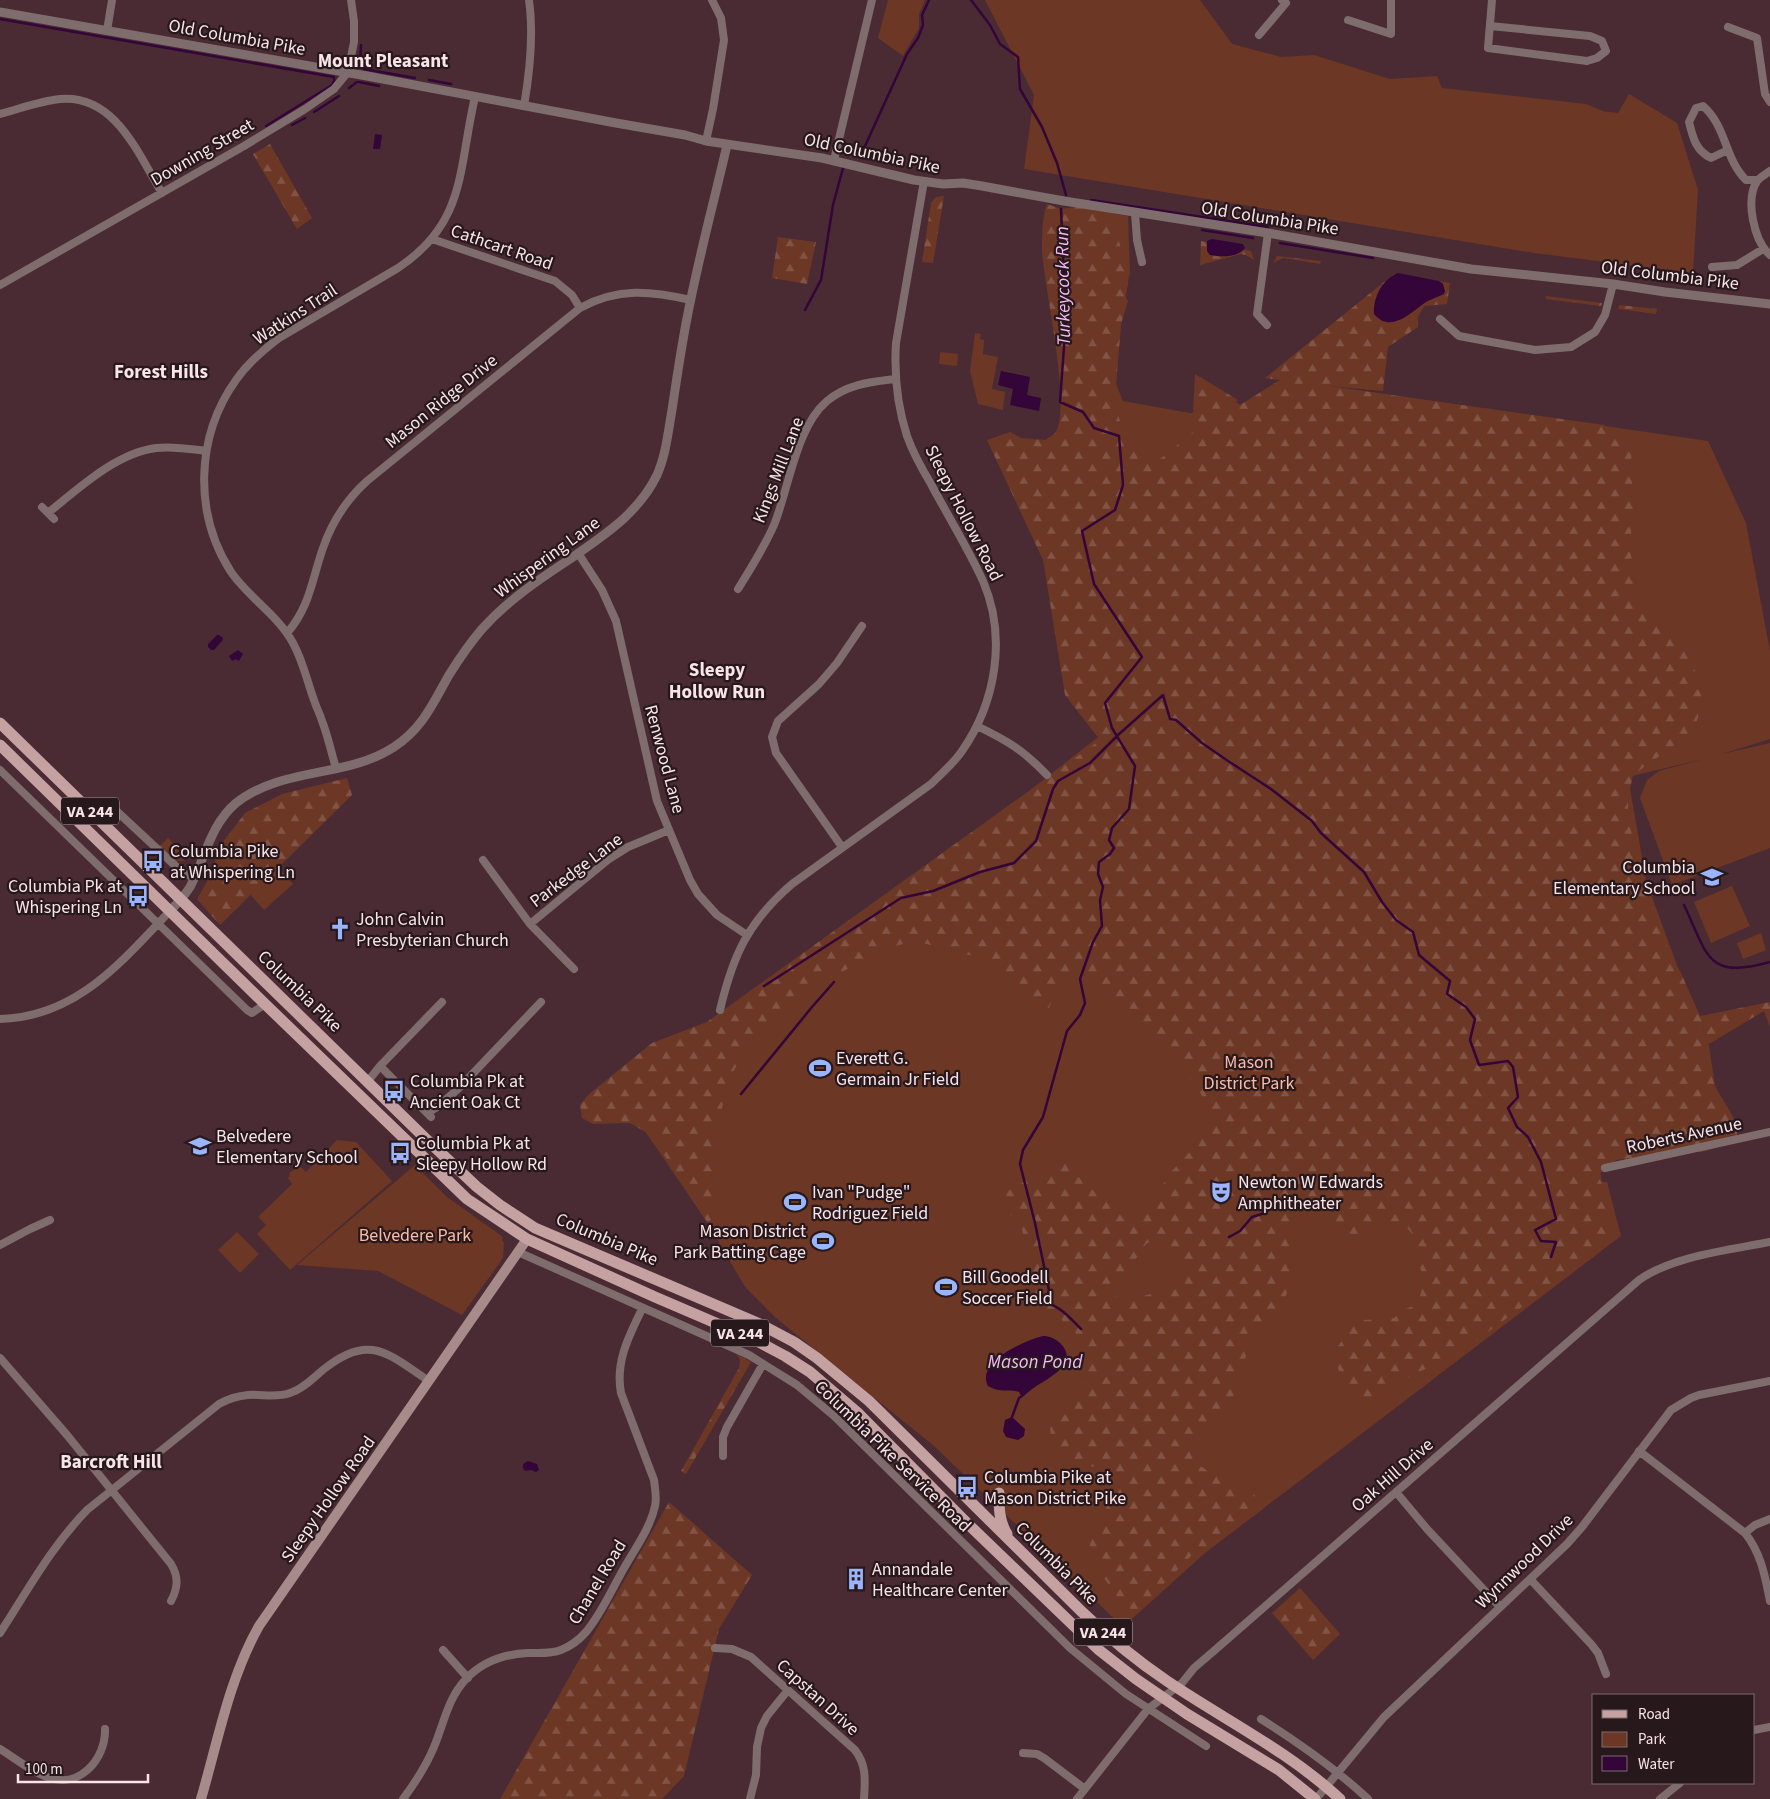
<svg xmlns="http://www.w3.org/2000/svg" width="1770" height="1799" font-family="'Source Sans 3',sans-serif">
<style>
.green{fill:#6c3725}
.forest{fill:url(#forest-firs);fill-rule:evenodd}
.water{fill:#340538}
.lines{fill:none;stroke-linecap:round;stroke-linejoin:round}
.stream{stroke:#340538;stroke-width:2.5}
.minor{stroke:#7e6d6c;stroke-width:8}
.tertiary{stroke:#7e6d6c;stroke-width:9}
.secondary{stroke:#a68b8a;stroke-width:10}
.primary{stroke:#c5a2a1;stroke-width:11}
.labels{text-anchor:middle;stroke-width:4.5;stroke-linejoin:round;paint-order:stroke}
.shield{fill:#27181c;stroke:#baa7ac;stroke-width:1}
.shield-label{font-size:16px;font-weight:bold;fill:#f9e4e9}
.street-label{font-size:18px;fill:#f9e4e9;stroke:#27181c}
.poi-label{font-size:18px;fill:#f9e4e9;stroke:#27181c;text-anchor:start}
.park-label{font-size:18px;fill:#fbbca7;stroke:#27181c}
.neighbourhood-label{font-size:19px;font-weight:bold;fill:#f9e4e9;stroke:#27181c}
.water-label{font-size:19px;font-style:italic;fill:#f4baf8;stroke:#27181c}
</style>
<defs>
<pattern id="forest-firs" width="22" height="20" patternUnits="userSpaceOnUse" patternTransform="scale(1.25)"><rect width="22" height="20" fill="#6c3725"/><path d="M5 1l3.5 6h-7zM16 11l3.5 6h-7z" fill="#825445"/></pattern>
</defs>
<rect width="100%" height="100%" fill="#4a2b34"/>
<path class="green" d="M888,0H925L919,14V28L903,56L878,38Z
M985,0H1200L1232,44L1281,57L1314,55L1390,79L1437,76L1442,88L1586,104L1603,111L1618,113L1629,94L1677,123L1698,190L1693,273L1534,253L1024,169L1034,95Z
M1089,209L1128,216L1130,271L1121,324L1116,384L1123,401L1190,413L1240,405L1282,379L1708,441L1746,523L1770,651V739L1722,754L1770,743V848L1672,885L1640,798L1647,780L1659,771L1703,759L1628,777L1646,880L1679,971L1708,1039L1720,1119L1597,1155L1602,1182H1607L1621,1236L1205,1553L1123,1627L934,1446L776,1318L745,1287L707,1222L632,1112L903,890L1121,719L1060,574Z
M975,333L981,334L980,339L984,340L983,354L998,357L992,389L1005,392L1003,410L978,404L970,371Z
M940,352L958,354L957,366L939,364Z
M269,857L293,884L264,910L240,883Z
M1732,886L1750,926L1711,943L1694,902Z
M1761,933L1766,950L1743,959L1737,943Z
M337,1140L356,1142L392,1181L290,1270L257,1234L266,1225L258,1217L292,1184L288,1178L290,1176L289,1173L300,1166L306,1172Z
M415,1165L447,1197L503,1237L502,1240L504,1243L503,1258L462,1315L378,1271L297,1265Z
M237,1232L259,1254L240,1273L218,1250Z"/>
<path class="forest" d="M270,144L312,218L297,229L253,154Z
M944,196L933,263L922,262L931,203L936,197Z
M1047,204L1061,209L1077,207L1089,209L1110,223L1115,230L1127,265L1128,284L1125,296L1128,301L1121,324L1116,384L1110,387L1123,431L1142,461L1154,464L1192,433L1195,374L1238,400L1236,402L1240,405L1280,380L1265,378L1394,274L1450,283L1447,304L1424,306L1418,317V327L1388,347L1383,391L1319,385L1604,425L1631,449L1633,509L1630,548L1638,597L1642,608L1661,620L1665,628L1685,640L1704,699L1693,732L1633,775L1628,798V810L1634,849L1654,912L1673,961L1680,971L1700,1016L1770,1002V1027L1764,1011L1709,1044L1701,1022C1705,1042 1707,1064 1714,1083C1722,1103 1739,1116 1737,1139L1713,1149L1702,1152H1677L1616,1160L1597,1176C1608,1189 1611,1214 1612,1231L1557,1281L1469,1346L1398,1383L1369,1413L1351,1394L1339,1371L1335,1359L1338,1346L1353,1326L1364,1320L1394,1318L1403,1310L1413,1306L1420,1296L1424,1283L1412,1234L1404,1224C1384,1224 1368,1231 1350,1238L1338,1234L1310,1208L1298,1218L1294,1228L1292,1253L1293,1278L1279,1313L1252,1337L1233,1396L1196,1443L1192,1460C1214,1476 1223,1480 1250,1487L1261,1507L1233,1531L1192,1555L1140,1608L1129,1615L1090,1557V1544L1106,1510L1108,1482L1105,1470L1066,1459L1051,1439L1050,1426L1066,1407L1075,1399L1086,1376L1080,1344L1075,1332L1061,1319L1029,1308L1022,1298L1029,1251L1021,1227L1006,1210L1000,1195L1038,1174L1075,1156L1074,1173L1127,1221L1141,1219L1171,1172L1216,1123V1114L1207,1106L1198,1088L1159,1041L1137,1024L1126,1013L1092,989L1074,971L1061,974L1049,1008L1036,1006L1008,979L977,957L915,941L891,947L814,986L767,1026L750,1044L731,1075L715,1134L716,1217L707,1222L652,1136L630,1123L593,1124L582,1118L580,1105L588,1095L652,1043L707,1022L1100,740L1065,695L1043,560L987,440L1010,432L1021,438L1046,440C1048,438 1053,435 1055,433C1073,409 1043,284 1042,249C1042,234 1042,218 1047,204ZM1159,1236L1186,1273L1161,1291L1126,1301L1115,1295L1107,1286L1120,1276L1139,1255L1146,1244Z
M778,237L816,242L807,284L772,278Z
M1201,241L1251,251L1254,260L1246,255L1241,254L1200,265Z
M1277,256L1321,261L1320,264L1283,258L1273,263Z
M1546,296L1602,303L1601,306L1546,299Z
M1619,305L1657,309L1656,314L1618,309Z
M347,778L352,795L220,925L197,899L209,878L220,846L245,813L282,794Z
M168,838L177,847L190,852L183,861H175L159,847Z
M736,1353L751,1362L686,1474L681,1471L739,1368L740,1360Z
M669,1502L752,1575L719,1629L684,1776L662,1799H500Z
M1300,1588L1340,1634L1313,1660L1272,1613Z"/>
<path class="water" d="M375,134L382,135L380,149H373Z
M1212,239L1243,244L1245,248C1237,258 1222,257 1210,255L1207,251V241Z
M1398,273L1439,281L1443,284L1445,291L1444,294C1438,297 1431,299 1426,302C1410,313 1391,334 1374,314C1373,298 1382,279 1398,273Z
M1001,371L1030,377L1027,395L1041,398L1039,411L1010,405L1013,389L998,385Z
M217,635H219L223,638L222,641L214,650H211L208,647V644Z
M238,650L243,654L239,661L236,659L232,661L229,656Z
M1043,1336C1056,1336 1069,1348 1067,1361C1056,1378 1038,1382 1024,1396H1021L1019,1392C1006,1388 1003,1394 988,1386C975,1362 1026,1340 1043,1336Z
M1012,1417L1025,1429L1024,1436L1018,1440L1006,1437L1003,1431L1005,1420Z
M528,1461L537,1464L539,1470L536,1472L531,1470L525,1471L523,1468V1464Z"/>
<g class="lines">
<path class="stream" d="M971,0L990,25L1000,44L1018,57L1020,89L1042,127L1057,163L1066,195
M0,19L334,77V81L332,85L266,126
M361,45L360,64L364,69L415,78
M429,80L451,84
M359,82L379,86
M349,88L357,82
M314,112L339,96
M292,125L305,118
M844,153H848L851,149L860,150L865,146L907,54L918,38L923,25L922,15L929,0
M1091,200L1268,227
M1061,209L1066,319L1060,402L1083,412L1094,428L1119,436L1123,485L1115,510L1082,531L1094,584L1142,657L1105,703L1112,728L1135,766L1129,809L1112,828L1109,840L1114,848L1110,854L1099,862L1098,874L1103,887L1100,900L1102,926L1093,942L1080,979L1085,1003L1080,1015L1067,1031L1043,1117L1023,1150L1020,1164L1035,1223L1049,1290L1047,1303C1061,1307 1071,1319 1081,1329
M1202,230L1253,238
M1280,243L1373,258
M1689,275L1698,274
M805,310L821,280L833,205L843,168
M1684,905C1708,955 1706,980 1770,962
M764,986L901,898L933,891L980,872L1014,863L1036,841L1053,789L1058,781L1090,763L1118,735L1163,695L1170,719L1176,720L1202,743L1228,761L1271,789L1312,821L1321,833L1364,872L1382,902L1396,920L1413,932L1419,955L1450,981L1447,994L1466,1007L1475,1019L1470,1040L1479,1065L1508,1061L1513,1067L1518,1097L1508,1108L1517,1127L1528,1137L1541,1162L1556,1219L1535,1230L1541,1241L1556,1242L1551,1257
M741,1094L812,1007L834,982
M1229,1237L1240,1231L1252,1217L1265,1213L1268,1210L1273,1209
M1012,1417L1019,1398L1022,1396"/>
<path class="minor" d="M1348,20L1391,34V0
M1490,26L1590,36L1602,41L1606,51L1597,58L1587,61L1488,48L1492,0
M1728,27L1757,38L1765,94L1770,102
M107,31L112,0
M1259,35L1286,3L1282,0
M524,106C530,71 534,35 529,0
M0,114C19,109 40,101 60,99C115,94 138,154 162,193
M706,141L713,109L724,40L721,18L712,0
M1728,150L1711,158C1695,150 1693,137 1689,122L1696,108L1703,106C1727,127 1724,158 1746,180H1758
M834,160L872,0
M1770,171C1766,174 1760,177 1757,181C1745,200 1754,241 1770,255
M1135,213L1137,240L1142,262
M432,239L555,281L572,295L580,308
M1712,267L1737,265L1763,249
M0,285L244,146L305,109L334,89L348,72L354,42V21L351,0
M1440,319L1459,336L1535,350L1571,347L1595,332L1605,315L1613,284
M1267,325L1257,314L1268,233
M42,507L54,519
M48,513C78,489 116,453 156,448C173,446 190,449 206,451
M578,553L602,590L616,621L657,801L690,880L698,894L717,915L747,935
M738,589C751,568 764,548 774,525C789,488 796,427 827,401C847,384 871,382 895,379
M287,633C310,607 312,579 323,548C332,522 346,500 367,481L580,308C618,287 651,291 691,300
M977,726C1008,741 1023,750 1047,775
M336,768C331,752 328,736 322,721C320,714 316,707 314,700C307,681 303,661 293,643C278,615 249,598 231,572C193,513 196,436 236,380C248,363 263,350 279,338L398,268C467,222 458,169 475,97
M0,770L247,1010L252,1013L265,1004
M109,804L182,872L194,878
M842,847L776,753L772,737L778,721L819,684L837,663L862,626
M483,860L530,924L574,969
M530,924L609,859L628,847L669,830
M720,1010C733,955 748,922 792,884L931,784C942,773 954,763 962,751C996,702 1007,637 983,581C968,548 948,516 931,484C922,469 913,453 907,436C897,405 894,375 896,343L924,181
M0,1019C77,1017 121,962 170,911
M380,1066L431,1117
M368,1081L380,1066L442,1002
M428,1113L440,1105L460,1087L541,1002
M1605,1168L1770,1132
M0,1245L30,1229L50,1220
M518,1252L749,1355L797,1385L834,1416L1070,1648L1126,1694L1206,1746
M0,1358L67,1435L171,1564C179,1577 178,1588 171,1601
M1639,1451L1745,1533C1761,1553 1765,1576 1770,1601
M723,1456V1437L727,1427L763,1364
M1396,1492L1427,1529L1500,1607
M1745,1533L1755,1525L1770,1519
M1530,1579L1591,1644L1598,1653L1606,1674
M0,1633C28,1590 51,1547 87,1510L219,1404C228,1399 237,1396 248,1395C262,1394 276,1398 290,1393C303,1389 313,1378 324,1369C369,1333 387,1353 429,1381
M715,1648L732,1649L751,1657L855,1750C867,1766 865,1780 864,1799
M443,1650L468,1678
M1261,1719C1299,1743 1335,1768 1368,1799
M1754,1730L1770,1727
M0,1749C15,1758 30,1771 47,1777C79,1790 106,1759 105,1729
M1023,1753L1037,1754L1044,1758L1085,1789
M403,1799C415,1783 426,1766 434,1747C444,1723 448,1698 466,1679C482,1662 505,1654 528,1653C539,1653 551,1654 561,1650C571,1646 579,1640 586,1632C601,1614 611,1591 623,1570C634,1550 650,1529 655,1506C657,1497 655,1489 654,1480L621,1393C615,1362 629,1336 642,1309
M750,1799L756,1775L757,1747L761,1728L767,1716L788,1690
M1077,1799L1148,1709L1182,1683L1194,1668L1215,1650L1639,1280C1673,1256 1729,1250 1770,1242
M1316,1799L1384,1717L1567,1544L1582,1527L1671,1410L1691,1398L1699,1395L1770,1381
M1660,1799L1680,1783"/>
<path class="tertiary" d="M0,12L367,76L616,123L685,135L706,141L822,158L914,180L943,184L963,183L982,186L1064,201L1268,233L1471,269L1613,284L1665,292L1770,304
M170,911C177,903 184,897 190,887C205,859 210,825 236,803C281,767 347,778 394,747C423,728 433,703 449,675C459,659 470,643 482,629C507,601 538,580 570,559C604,535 638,514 657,475C666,455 668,432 672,410C676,383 680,356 685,329C696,267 713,206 727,145"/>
<path class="secondary" d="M201,1799C218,1741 229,1679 259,1626L527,1239"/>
<path class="primary" d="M0,723L426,1139L477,1187L500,1205L535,1228L760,1324L794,1342L817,1358L869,1401L1081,1611C1108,1637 1136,1660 1167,1681C1225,1720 1288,1751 1340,1799
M0,745L265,1004L467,1199L527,1239L655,1297L753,1339L785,1356L810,1372L859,1414L968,1524L1099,1650L1136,1679L1187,1714L1279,1770L1315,1799
M999,1493C999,1508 999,1521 1007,1534"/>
</g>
<defs>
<g id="bus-bare" transform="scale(1.725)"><path d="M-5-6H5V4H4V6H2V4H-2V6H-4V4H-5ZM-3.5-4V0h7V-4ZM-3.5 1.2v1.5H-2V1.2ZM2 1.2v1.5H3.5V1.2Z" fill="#9ab5fd" stroke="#27181c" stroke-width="2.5" paint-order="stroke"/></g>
<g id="school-bare" transform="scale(1.725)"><path d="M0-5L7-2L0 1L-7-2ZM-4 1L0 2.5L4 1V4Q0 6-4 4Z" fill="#9ab5fd" stroke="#27181c" stroke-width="2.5" paint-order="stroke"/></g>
<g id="church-bare" transform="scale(1.725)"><path d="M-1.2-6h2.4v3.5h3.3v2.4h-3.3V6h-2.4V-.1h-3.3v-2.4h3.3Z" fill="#9ab5fd" stroke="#27181c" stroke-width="2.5" paint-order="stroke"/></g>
<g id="stadium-bare" transform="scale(1.725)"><path d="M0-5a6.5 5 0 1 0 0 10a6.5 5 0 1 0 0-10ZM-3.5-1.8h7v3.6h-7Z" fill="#9ab5fd" stroke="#27181c" stroke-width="2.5" paint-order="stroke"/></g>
<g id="theatre-bare" transform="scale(1.725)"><path d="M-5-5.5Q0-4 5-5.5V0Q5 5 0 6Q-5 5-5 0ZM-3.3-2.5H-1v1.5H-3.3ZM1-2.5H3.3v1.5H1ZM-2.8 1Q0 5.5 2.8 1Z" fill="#9ab5fd" stroke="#27181c" stroke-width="2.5" paint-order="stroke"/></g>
<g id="building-bare" transform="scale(1.725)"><path d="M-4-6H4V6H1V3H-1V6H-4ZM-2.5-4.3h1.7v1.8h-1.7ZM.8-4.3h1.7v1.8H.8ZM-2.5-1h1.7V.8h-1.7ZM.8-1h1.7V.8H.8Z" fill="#9ab5fd" stroke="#27181c" stroke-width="2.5" paint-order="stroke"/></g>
</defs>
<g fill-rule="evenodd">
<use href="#bus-bare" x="153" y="861"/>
<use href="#school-bare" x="1712" y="877"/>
<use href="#bus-bare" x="138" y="896"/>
<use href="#church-bare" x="340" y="929"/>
<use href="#stadium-bare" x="820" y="1068"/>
<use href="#bus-bare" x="394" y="1091"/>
<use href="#school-bare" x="200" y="1146"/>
<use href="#bus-bare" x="400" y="1153"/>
<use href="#theatre-bare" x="1221" y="1192"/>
<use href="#stadium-bare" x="795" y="1202"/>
<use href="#stadium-bare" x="823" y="1241"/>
<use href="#stadium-bare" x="946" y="1287"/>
<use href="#bus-bare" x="967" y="1487"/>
<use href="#building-bare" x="856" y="1579"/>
</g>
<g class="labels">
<g class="shield">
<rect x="61" y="797.5" width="58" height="27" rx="4"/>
<rect x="711" y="1319.5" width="58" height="27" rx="4"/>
<rect x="1074" y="1618.5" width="58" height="27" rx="4"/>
</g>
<g class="shield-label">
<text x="90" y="817">VA 244</text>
<text x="740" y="1339">VA 244</text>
<text x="1103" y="1638">VA 244</text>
</g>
<g class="street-label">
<text transform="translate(237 37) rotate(10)" y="6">Old Columbia Pike</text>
<text transform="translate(202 152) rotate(-30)" y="6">Downing Street</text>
<text transform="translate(872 153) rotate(12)" y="6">Old Columbia Pike</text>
<text transform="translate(1270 218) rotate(9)" y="6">Old Columbia Pike</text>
<text transform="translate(502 247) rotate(19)" y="6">Cathcart Road</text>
<text transform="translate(1670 275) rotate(7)" y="6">Old Columbia Pike</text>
<text transform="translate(295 314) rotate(-33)" y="6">Watkins Trail</text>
<text transform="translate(441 401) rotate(-39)" y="6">Mason Ridge Drive</text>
<text transform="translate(778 470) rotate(-69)" y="6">Kings Mill Lane</text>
<text transform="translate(964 513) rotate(63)" y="6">Sleepy Hollow Road</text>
<text transform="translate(547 557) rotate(-36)" y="6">Whispering Lane</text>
<text transform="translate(665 759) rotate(75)" y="6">Renwood Lane</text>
<text transform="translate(576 870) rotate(-37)" y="6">Parkedge Lane</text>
<text transform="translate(300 991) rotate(44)" y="6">Columbia Pike</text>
<text transform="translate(1684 1135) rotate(-12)" y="6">Roberts Avenue</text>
<text transform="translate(607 1239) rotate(23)" y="6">Columbia Pike</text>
<text transform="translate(893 1456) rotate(44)" y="6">Columbia Pike Service Road</text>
<text transform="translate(1392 1475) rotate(-41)" y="6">Oak Hill Drive</text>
<text transform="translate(328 1499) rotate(-55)" y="6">Sleepy Hollow Road</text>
<text transform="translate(1524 1561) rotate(-44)" y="6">Wynnwood Drive</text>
<text transform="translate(1057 1563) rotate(45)" y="6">Columbia Pike</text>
<text transform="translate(597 1582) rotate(-59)" y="6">Chanel Road</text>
<text transform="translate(818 1697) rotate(42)" y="6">Capstan Drive</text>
</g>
<g class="poi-label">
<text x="170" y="857">Columbia Pike<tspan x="170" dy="21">at Whispering Ln</tspan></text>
<text x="1695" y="873" text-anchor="end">Columbia<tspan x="1695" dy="21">Elementary School</tspan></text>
<text x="122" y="892" text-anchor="end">Columbia Pk at<tspan x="122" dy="21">Whispering Ln</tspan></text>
<text x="356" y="925">John Calvin<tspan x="356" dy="21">Presbyterian Church</tspan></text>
<text x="836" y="1064">Everett G.<tspan x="836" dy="21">Germain Jr Field</tspan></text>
<text x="410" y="1087">Columbia Pk at<tspan x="410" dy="21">Ancient Oak Ct</tspan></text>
<text x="216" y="1142">Belvedere<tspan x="216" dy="21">Elementary School</tspan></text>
<text x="416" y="1149">Columbia Pk at<tspan x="416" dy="21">Sleepy Hollow Rd</tspan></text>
<text x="1238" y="1188">Newton W Edwards<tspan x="1238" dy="21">Amphitheater</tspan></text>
<text x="812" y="1198">Ivan "Pudge"<tspan x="812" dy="21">Rodriguez Field</tspan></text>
<text x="806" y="1237" text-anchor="end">Mason District<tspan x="806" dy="21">Park Batting Cage</tspan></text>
<text x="962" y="1283">Bill Goodell<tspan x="962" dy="21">Soccer Field</tspan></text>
<text x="984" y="1483">Columbia Pike at<tspan x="984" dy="21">Mason District Pike</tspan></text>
<text x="872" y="1575">Annandale<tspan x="872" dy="21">Healthcare Center</tspan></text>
</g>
<g class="park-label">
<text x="1249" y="1068">Mason<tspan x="1249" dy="21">District Park</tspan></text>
<text x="415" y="1241">Belvedere Park</text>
</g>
<g class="neighbourhood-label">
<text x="383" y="67">Mount Pleasant</text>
<text x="161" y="378">Forest Hills</text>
<text x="717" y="676">Sleepy<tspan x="717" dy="22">Hollow Run</tspan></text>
<text x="111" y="1468">Barcroft Hill</text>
</g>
<g class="water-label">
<text transform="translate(1062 286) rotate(-91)" y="7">Turkeycock Run</text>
<text x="1035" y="1368">Mason Pond</text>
</g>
</g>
<rect x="1592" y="1694" width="162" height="90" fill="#27181c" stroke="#7b6a6e"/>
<rect x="1602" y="1710" width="25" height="8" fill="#c5a2a1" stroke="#7b6a6e"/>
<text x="1638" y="1719" font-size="15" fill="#f9e4e9">Road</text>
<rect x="1602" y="1732" width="25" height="15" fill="#6c3725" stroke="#7b6a6e"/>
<text x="1638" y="1744" font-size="15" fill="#f9e4e9">Park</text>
<rect x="1602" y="1756" width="25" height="15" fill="#340538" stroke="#7b6a6e"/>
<text x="1638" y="1769" font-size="15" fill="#f9e4e9">Water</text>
<path d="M18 1774v8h130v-8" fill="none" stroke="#f9e4e9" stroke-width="2.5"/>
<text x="25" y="1774" font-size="15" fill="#f9e4e9" stroke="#27181c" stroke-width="4" paint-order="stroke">100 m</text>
</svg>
